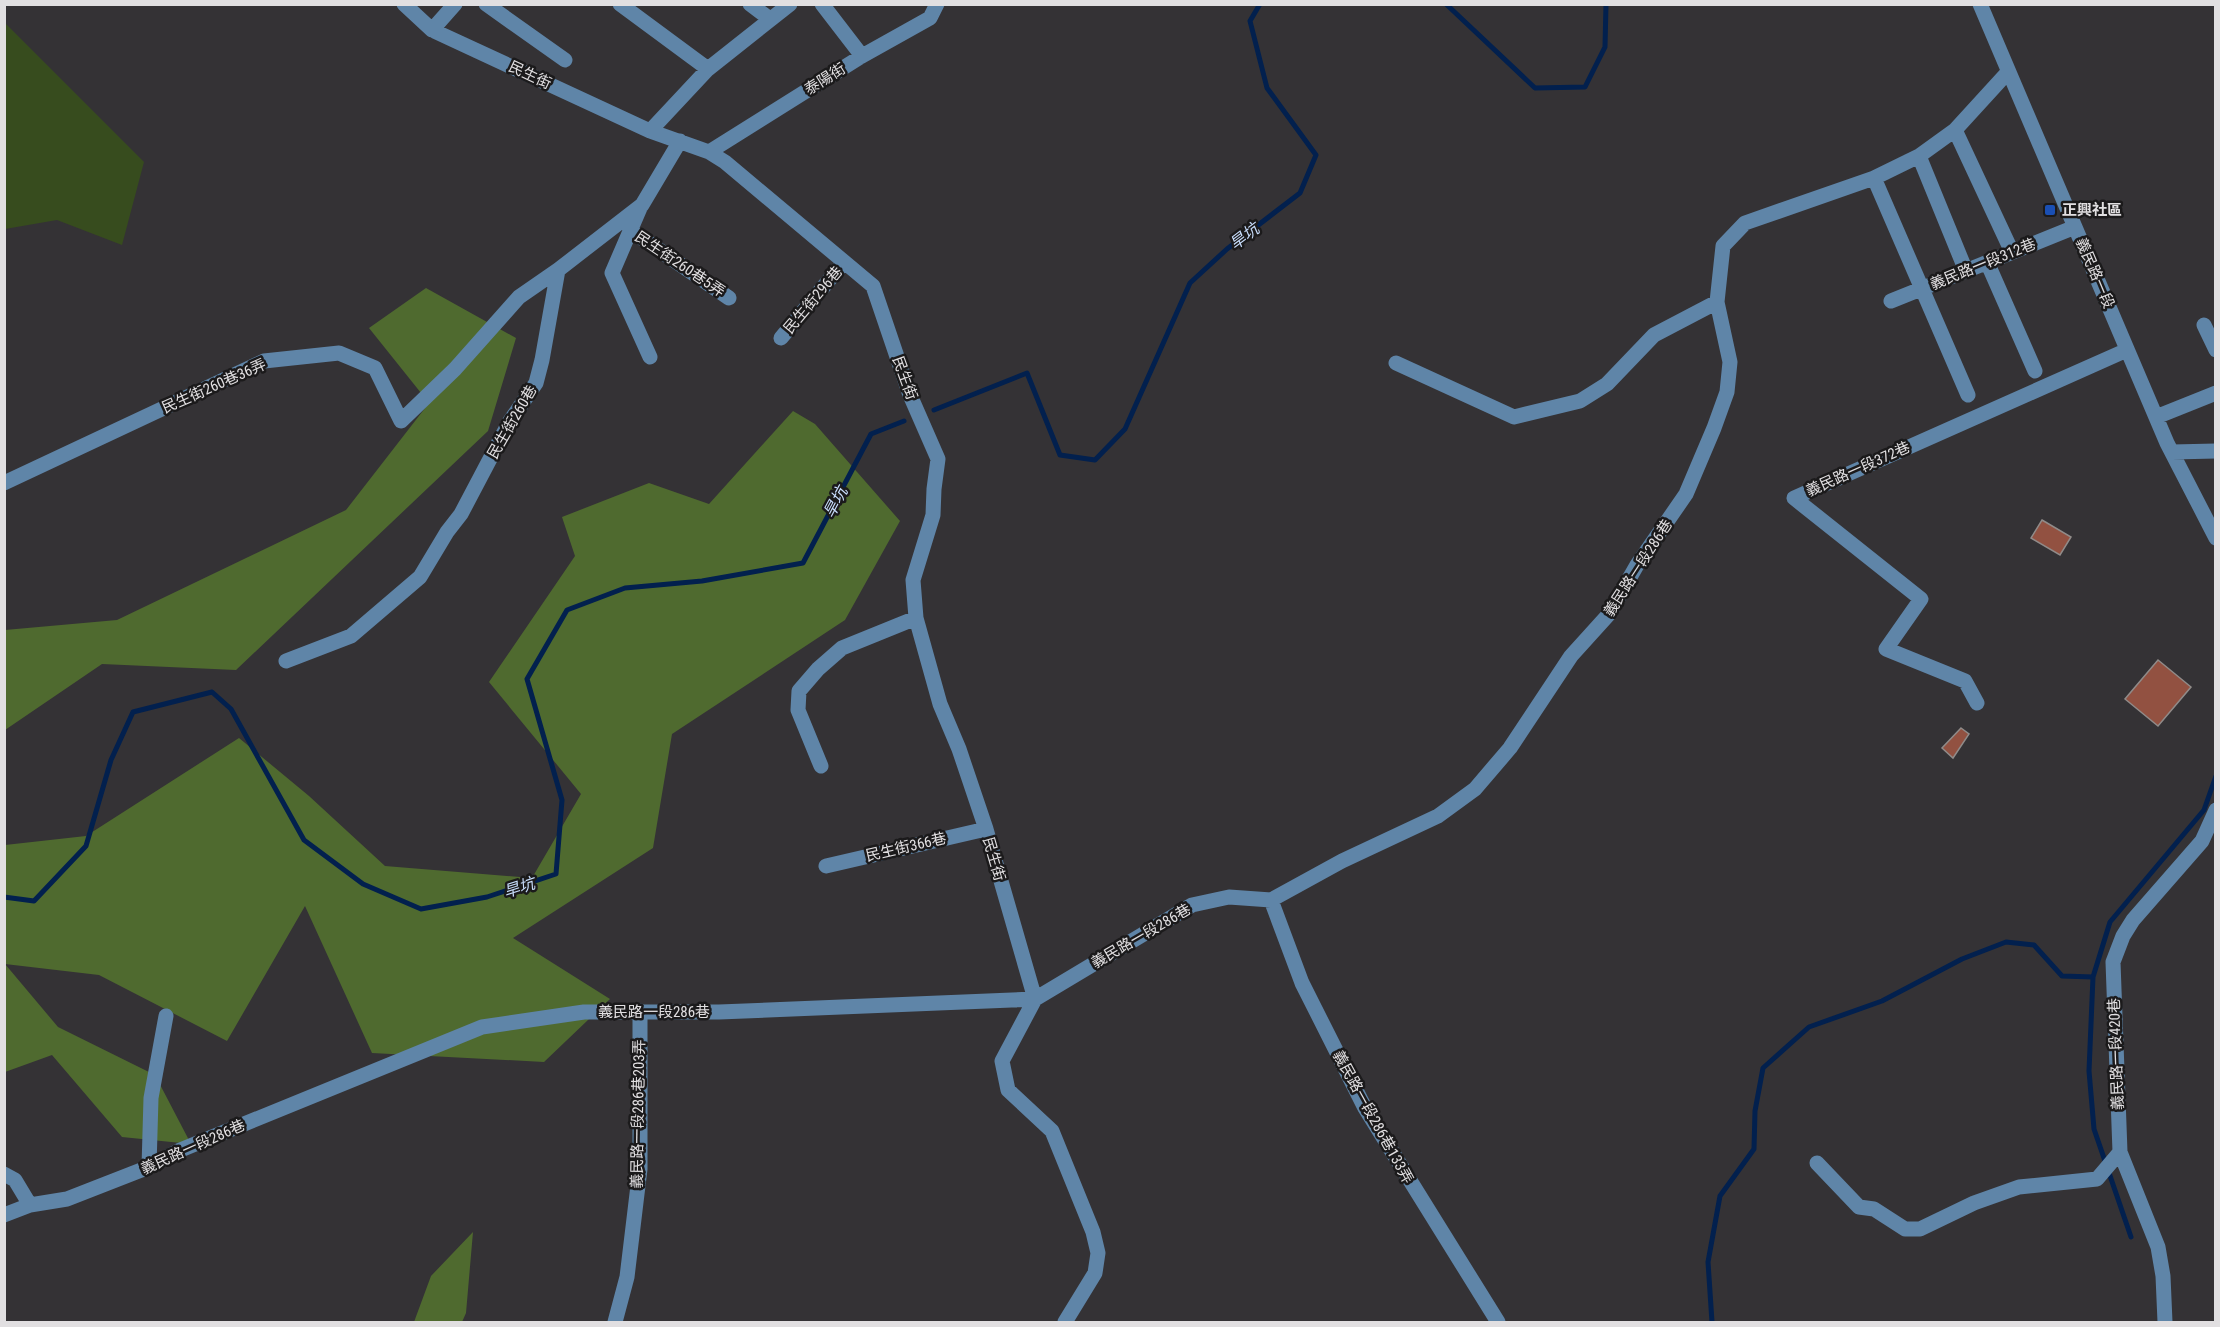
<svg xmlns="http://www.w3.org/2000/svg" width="2220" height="1327" font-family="'Roboto Condensed','Noto Sans TC',sans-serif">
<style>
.green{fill:#374c1e}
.forest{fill:#4f6a2f}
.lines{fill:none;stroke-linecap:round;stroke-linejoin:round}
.stream{stroke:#02204e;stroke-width:5}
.building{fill:#925141;stroke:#908b89;stroke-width:1.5}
.minor{stroke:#5f85a8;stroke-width:15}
.transit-dot{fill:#1a4fb4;stroke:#1b1a1b;stroke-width:2}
.labels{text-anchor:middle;stroke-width:5;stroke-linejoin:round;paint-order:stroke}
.street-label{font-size:15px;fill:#e1dfe1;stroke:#1b1a1b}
.poi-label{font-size:15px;font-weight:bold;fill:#e1dfe1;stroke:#1b1a1b;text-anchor:start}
.water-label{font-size:16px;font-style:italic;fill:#c9defd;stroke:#1b1a1b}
</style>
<rect width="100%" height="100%" fill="#343235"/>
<path class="green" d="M5,23L144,162L122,245L57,220L5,229Z"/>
<path class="forest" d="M426,288L516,338L488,431L236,670L102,664L5,730V630L117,620L346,510L429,403L369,328Z
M793,411L815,424L900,521L845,620L672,734L653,848L513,938L610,999L544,1062L372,1053L305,906L227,1041L99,975L5,964L58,1027L155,1075L191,1144L122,1137L52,1055L5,1072V845L86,836L239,738L309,796L385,866L532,878L581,794L489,682L575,556L562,517L649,483L709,504Z
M473,1232L466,1313L462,1322H414L431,1276Z"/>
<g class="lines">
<path class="stream" d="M1446,4L1535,88L1585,87L1605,47L1606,4
M934,410L1027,373L1060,455L1095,460L1125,429L1190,283L1227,249L1300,193L1316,155L1267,88L1250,21L1260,4
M4,897L34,901L86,846L111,760L133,712L212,692L231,709L304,840L363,884L421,909L487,897L556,874L562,800L527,679L567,610L625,588L702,581L803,563L871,434L904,421
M2093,977L2089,1071L2094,1129L2131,1237
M1712,1322L1708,1262L1720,1196L1754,1149L1755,1111L1763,1068L1809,1027L1882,1001L1962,959L2006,942L2034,945L2062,976L2093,977L2110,922L2204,810L2216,776"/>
</g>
<path class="building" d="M2042,520L2071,537L2060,555L2031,538Z
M2158,660L2191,687L2158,726L2125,699Z
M1961,728L1969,734L1953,758L1942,748Z"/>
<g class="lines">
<path class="minor" d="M404,4L432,30L650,131L709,152L725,162L873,286L910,395L938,459L934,489L933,515L913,580L916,618L940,704L959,749L986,829L1035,999L1002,1061L1008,1090L1052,1131L1093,1232L1098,1253L1095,1273L1065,1322
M486,4L565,60
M620,4L708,69
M750,4L770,19
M822,4L862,56
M1980,4L2167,443L2216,538
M432,30L455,4
M1955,130L2012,252
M650,131L708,69L790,4
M709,152L862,56L930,18L937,4
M1919,156L1966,271
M1874,178L1968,395
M640,208L612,273L650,357
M630,230L729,298
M1987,262L2035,371
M1891,301L2075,227
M2204,325L2216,350
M781,338L844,262
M1396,363L1514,417L1580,401L1607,384L1654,335L1717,302
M2156,417L2216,393
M2172,452L2216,451
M4,483L264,361L339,353L375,368L401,421L455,369L519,297L558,270
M286,661L351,636L420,577L447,532L461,514L510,421L536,383L542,360L558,270L642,205L680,141
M1977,703L1965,681L1886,649L1921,599L1794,498L2127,350
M821,766L798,710L799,691L818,669L842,648L916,618
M826,866L986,829
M1271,900L1302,983L1365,1108L1498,1322
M1817,1163L1859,1207L1874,1209L1905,1229H1920L1974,1203L2019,1187L2097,1179L2120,1152
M149,1167L151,1098L166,1016
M4,1174L15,1180L30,1205
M4,1215L30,1205L67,1199L149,1167L178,1151L482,1027L584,1012H719L1035,999L1192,905L1229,897L1271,900L1342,861L1438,816L1475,789L1510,748L1571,656L1609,614L1637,565L1686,494L1714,428L1727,392L1730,362L1717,302L1723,246L1745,223L1874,178L1919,156L1955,130L2008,72
M615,1322L627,1277L640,1169V1011
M2165,1322L2163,1276L2158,1247L2120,1152L2113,962L2123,936L2133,920L2202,841L2216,810"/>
</g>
<rect class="transit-dot" x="2044" y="204" width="12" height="12" rx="3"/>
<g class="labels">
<g class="street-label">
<text transform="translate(530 75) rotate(25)" y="5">民生街</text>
<text transform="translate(825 79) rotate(-32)" y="5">泰陽街</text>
<text transform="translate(680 264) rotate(34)" y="5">民生街260巷5弄</text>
<text transform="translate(1983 264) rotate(-22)" y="5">義民路一段312巷</text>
<text transform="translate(2095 273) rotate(67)" y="5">義民路一段</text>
<text transform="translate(813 300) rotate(-50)" y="5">民生街296巷</text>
<text transform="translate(905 378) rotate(70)" y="5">民生街</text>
<text transform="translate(214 386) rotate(-24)" y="5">民生街260巷36弄</text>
<text transform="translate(512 422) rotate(-60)" y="5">民生街260巷</text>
<text transform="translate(1858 469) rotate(-24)" y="5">義民路一段372巷</text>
<text transform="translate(1638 568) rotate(-57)" y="5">義民路一段286巷</text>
<text transform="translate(906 847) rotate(-13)" y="5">民生街366巷</text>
<text transform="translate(994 859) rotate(74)" y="5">民生街</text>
<text transform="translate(1141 936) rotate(-30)" y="5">義民路一段286巷</text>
<text x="654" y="1017">義民路一段286巷</text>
<text transform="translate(2116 1054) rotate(-92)" y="5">義民路一段420巷</text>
<text transform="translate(638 1114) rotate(-89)" y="5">義民路一段286巷203弄</text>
<text transform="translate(1373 1117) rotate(61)" y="5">義民路一段286巷133弄</text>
<text transform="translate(193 1147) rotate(-24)" y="5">義民路一段286巷</text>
</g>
<g class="poi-label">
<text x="2062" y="215">正興社區</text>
</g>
<g class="water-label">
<text transform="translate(1244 236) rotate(-37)" y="6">旱坑</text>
<text transform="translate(835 502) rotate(-62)" y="6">旱坑</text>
<text transform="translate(519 887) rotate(-18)" y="6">旱坑</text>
</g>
</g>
<rect width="2220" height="1327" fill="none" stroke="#e1dfe1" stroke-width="12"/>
</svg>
